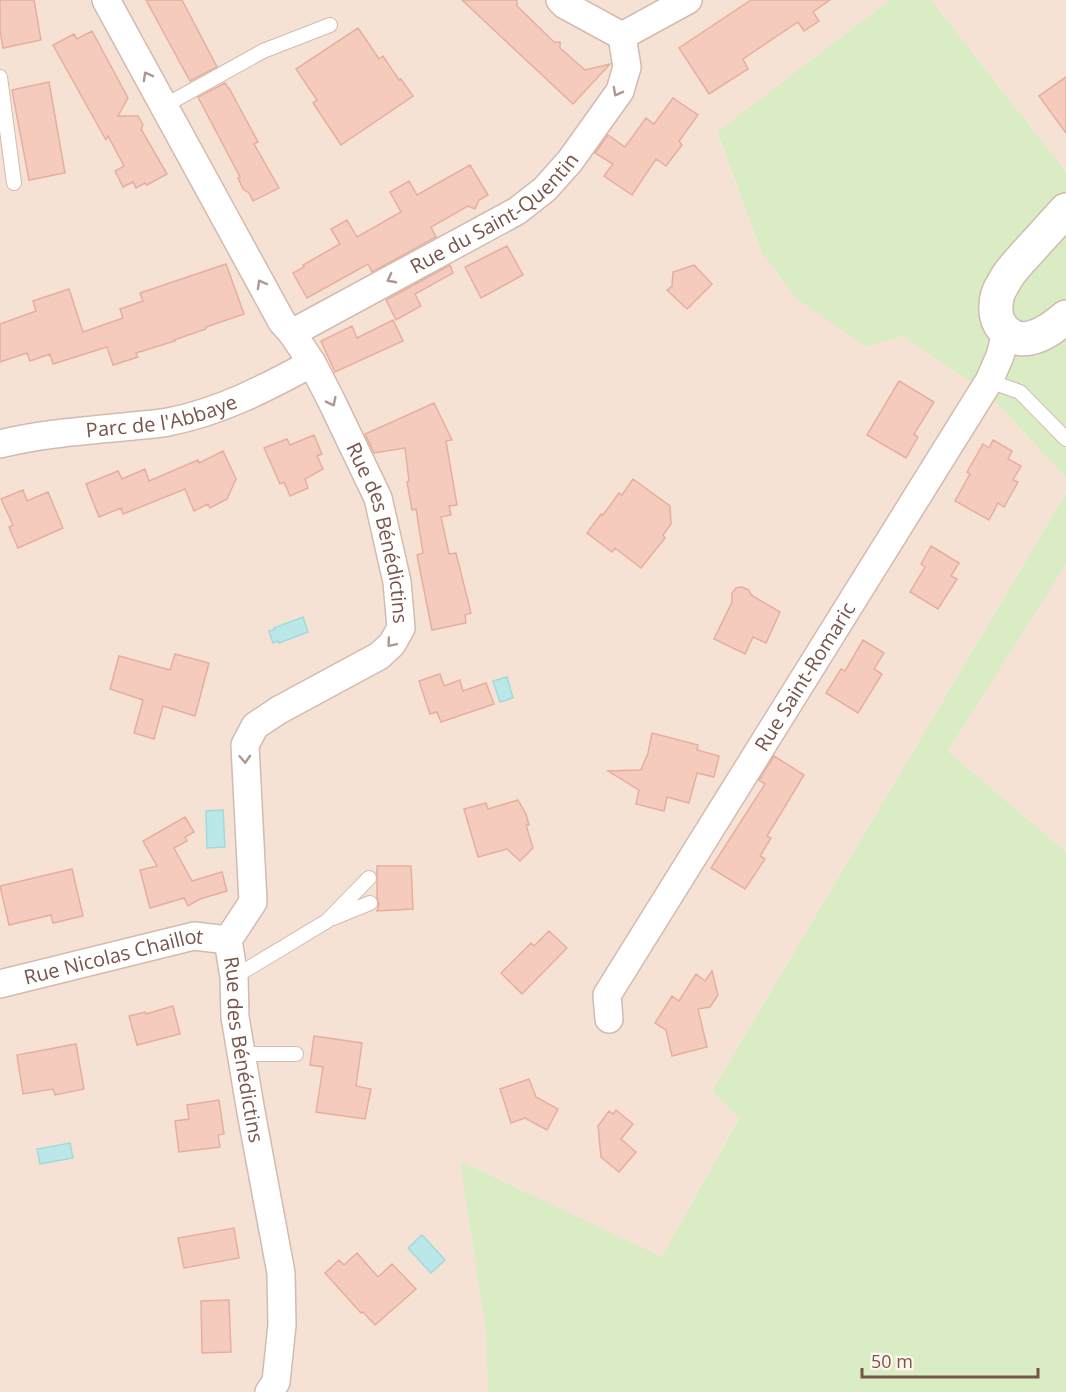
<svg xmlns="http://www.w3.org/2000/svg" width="1066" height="1392" font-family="'Open Sans',sans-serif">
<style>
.residential{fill:#f5e2d5}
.green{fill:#daecc4}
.water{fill:#bae8e8;stroke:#a0dadb;stroke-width:1.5}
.building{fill:#f4cbbd;stroke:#e7ae9d;stroke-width:1.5}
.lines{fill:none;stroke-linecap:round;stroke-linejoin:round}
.service-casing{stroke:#d3baaf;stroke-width:16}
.minor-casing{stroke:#d3baaf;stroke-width:30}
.tertiary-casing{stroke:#d3baaf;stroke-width:36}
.service{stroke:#fff;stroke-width:14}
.minor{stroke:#fff;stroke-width:27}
.tertiary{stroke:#fff;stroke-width:33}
.oneway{stroke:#af9892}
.labels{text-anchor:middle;stroke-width:6;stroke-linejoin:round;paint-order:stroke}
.street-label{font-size:20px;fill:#79544a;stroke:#fff6ee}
</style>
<rect width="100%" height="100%" fill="#fdf1e7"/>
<path class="residential" d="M0,0H890L717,133L761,251L866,347L903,336L990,395L1066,478V493L712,1091L739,1117L662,1258L460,1161L486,1333L488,1392H0Z
M931,0H1066V172Z
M1065,564H1066V852L948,751Z"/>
<path class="green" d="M890,0H931L1066,172V478L990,395L903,336L866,347L797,299L761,251L717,132Z
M1066,493V564L948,751L1066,852V1392H488L486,1333L460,1161L662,1257L739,1118L712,1091Z"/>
<path class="water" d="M303,617L308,632L279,643L278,641L273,643L269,631L274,630V628Z
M507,677L513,698L500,702L493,681Z
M223,810L225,847L207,848L206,811Z
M70,1143L73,1158L40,1164L37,1149Z
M422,1235L445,1260L431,1273L408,1248Z"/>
<path class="building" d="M0,0H34L41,40L3,48L0,30Z
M146,0H182L217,67L190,81Z
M462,0H517V6L554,42H560V48L585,70L610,64L573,104Z
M751,0H830L813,12L819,21L804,31L798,22L743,59L748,69L709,94L679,48Z
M358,28L379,59L383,56L399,80L401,79L413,96L341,145L313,103L317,100L296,69Z
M92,31L128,98L118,116H138L143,125L141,129L167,174L147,185L145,183L136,188L133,182L123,187L115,171L124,166L108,136L106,140L53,45L74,34L77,39Z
M1066,77V133L1039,96Z
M49,82L65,173L29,180L12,90Z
M225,83L228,88H229L258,142L254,144L279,188L253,201L249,193L243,189L238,178L240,177L198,97Z
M673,98L698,115L679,141L682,145L666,166L656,159L632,195L604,176L613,164L595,153L608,135L625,147L646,118L654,124Z
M470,165L488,195L479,200L475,209L468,206L431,227L436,237L372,272L368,264L307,298L293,273L304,267L303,265L340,244L331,229L347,220L357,237L401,212L390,192L409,181L417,195Z
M507,246L523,275L481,298L465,267Z
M226,264L244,314L206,327V329L174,340L175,341L136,353L138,357L113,365L107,347L53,364L50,354L30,361L27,353L0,362V324L36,311L33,301L69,289L83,332L123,318L120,309L143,301L140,293Z
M450,265L453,273L415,294L421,306L396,320L386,300Z
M694,265L712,284L687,309L667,290L672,286L673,272Z
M393,320L403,341L335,372L321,341L352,326L357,338Z
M899,381L934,402L914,434L918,437L906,458L867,435Z
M434,403L452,440L446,441L457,505L449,506L451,515L441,517L449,554L456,553L471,613L465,615L466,623L432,630L417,555L423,553L416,509L412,510L407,482L409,481L405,448L374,453L365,434Z
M314,435L322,454L317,456L323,469L305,479L308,488L290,496L284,482L280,484L264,448L287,439L290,445Z
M993,440L1012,451L1008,459L1021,466L1013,480L1018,482L1004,507L998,503L989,520L955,501L970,474L967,472L983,444L989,448Z
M223,451L236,479L227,499L210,508L208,504L194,511L185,489L123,514L121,508L99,517L86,484L118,471L122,479L145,469L149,481L198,460L199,463Z
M633,479L670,506L671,524L663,535L665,538L641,568L615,548L612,552L587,533L601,514L603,515L619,493L622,495Z
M23,490L27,501L48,492L63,528L18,548L9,527L13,525L1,499Z
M931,546L959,563L951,576L957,579L938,609L910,592L925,567L921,564Z
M742,587L749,590L751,595L780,612L766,643L753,637L745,654L714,639L732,602V593L736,588Z
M863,640L884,653L874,669L882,674L858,713L826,693L841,669L845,671Z
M175,654L209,663L195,716L163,706L154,739L134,733L143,700L110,689L119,656L170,670Z
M440,674L444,686L460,680L463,691L486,683L494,704L441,722L437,712L430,714L419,681Z
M652,733L698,745L697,750L719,756L714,777L697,773L689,803L667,797L664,811L636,804L639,790L608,771L641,770L648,753Z
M774,756L804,775L767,836L771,838L760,856L765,859L745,889L711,868L765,784L759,780Z
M518,800L526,814L529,825H526L533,848L520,861L507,849L478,857L464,809L486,803L488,809Z
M185,817L194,832L185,837L187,841L174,848L192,881L222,872L227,891L200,899L188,906L184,898L150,908L140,870L157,866L143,841Z
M377,866H411L413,909L377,911L379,904L377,898Z
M72,869L83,916L53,923L51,915L9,925L0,886Z
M549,931L567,948L522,994L501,973L531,943L534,946Z
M712,971L718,995L710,1007L698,1009L707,1047L672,1056L666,1030L655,1023L672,996L679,1001L696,974L705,981Z
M173,1006L180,1034L137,1045L129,1016L145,1012L146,1014Z
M314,1036L362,1043L356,1086L371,1089L365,1119L316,1112L323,1067L310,1065Z
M76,1044L84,1089L55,1095L53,1089L23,1094L17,1055Z
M529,1079L536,1097L558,1109L547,1130L525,1118L511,1123L500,1089Z
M219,1100L224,1134L218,1135L220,1147L179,1152L175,1121L189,1119L187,1105Z
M616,1110L633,1124L621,1139L636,1152L619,1172L601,1157L598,1126L609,1111L613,1114Z
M234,1228L239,1258L184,1268L178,1238Z
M357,1253L378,1277L392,1264L416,1289L375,1325L363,1312L361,1313L325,1273L339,1260L344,1265Z
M229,1300L231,1352L202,1353L201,1301Z"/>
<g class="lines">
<g class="service-casing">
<path id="service" d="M0,77L14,183
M164,106L263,51L330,25
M989,381L1020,392L1066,439
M333,918L370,903
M234,977L327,921L369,878
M242,1057L251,1054H296"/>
</g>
<g class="minor-casing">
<g id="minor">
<path id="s1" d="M106,0L282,322L292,333L312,363L331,400L378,498L397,582L401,628L392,644L379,656L279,710L255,726L245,745L253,902L228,940L234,977L235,1017L251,1112L281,1273L282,1325L276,1382L269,1392"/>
<path d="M560,0L565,5L622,36"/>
<path d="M622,36L688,0"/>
<path id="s2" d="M292,333L517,211L545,189L570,161L620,91L627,67L622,36"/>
<path id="s3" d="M0,444C40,434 81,431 123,427C138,425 153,425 168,422C220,412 266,388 312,363"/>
<path id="s4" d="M0,984L194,936L228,940"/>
<path id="s5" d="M609,1019L607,995L989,381L1000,356L1006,333"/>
</g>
</g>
<g class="tertiary-casing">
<path id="tertiary" d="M1066,210C1052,225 1039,240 1025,255C1017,264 1008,273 1003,284C999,290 996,299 996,306C994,325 1011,343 1030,338C1044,335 1055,326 1066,317"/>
</g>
<use href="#service" class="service"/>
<use href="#minor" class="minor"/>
<use href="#tertiary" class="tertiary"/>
</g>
<defs><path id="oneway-chevron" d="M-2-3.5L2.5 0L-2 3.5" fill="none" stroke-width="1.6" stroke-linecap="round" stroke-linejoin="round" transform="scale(1.5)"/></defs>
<g class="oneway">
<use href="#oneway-chevron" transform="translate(147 76) rotate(-119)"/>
<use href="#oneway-chevron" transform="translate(617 92) rotate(118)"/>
<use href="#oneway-chevron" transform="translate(391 279) rotate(152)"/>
<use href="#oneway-chevron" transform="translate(261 284) rotate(-119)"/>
<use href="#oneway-chevron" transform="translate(332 402) rotate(64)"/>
<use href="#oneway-chevron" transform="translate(391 643) rotate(130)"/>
<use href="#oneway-chevron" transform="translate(245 759) rotate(87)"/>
</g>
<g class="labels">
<g class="street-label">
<text dy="7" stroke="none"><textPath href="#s2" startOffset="236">Rue du Saint-Quentin</textPath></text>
<text dy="7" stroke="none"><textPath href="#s3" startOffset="164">Parc de l'Abbaye</textPath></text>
<text dy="7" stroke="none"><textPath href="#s1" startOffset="602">Rue des Bénédictins</textPath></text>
<text dy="7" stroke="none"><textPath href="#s5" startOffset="399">Rue Saint-Romaric</textPath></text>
<text dy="7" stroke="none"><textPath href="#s4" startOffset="117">Rue Nicolas Chaillot</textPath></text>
<text dy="7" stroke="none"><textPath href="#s1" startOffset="1214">Rue des Bénédictins</textPath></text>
</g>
</g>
<path d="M862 1368v9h176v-9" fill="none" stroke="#79544a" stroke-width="3"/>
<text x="871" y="1368" font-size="18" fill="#79544a" stroke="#fff6ee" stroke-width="4.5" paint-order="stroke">50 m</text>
</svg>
